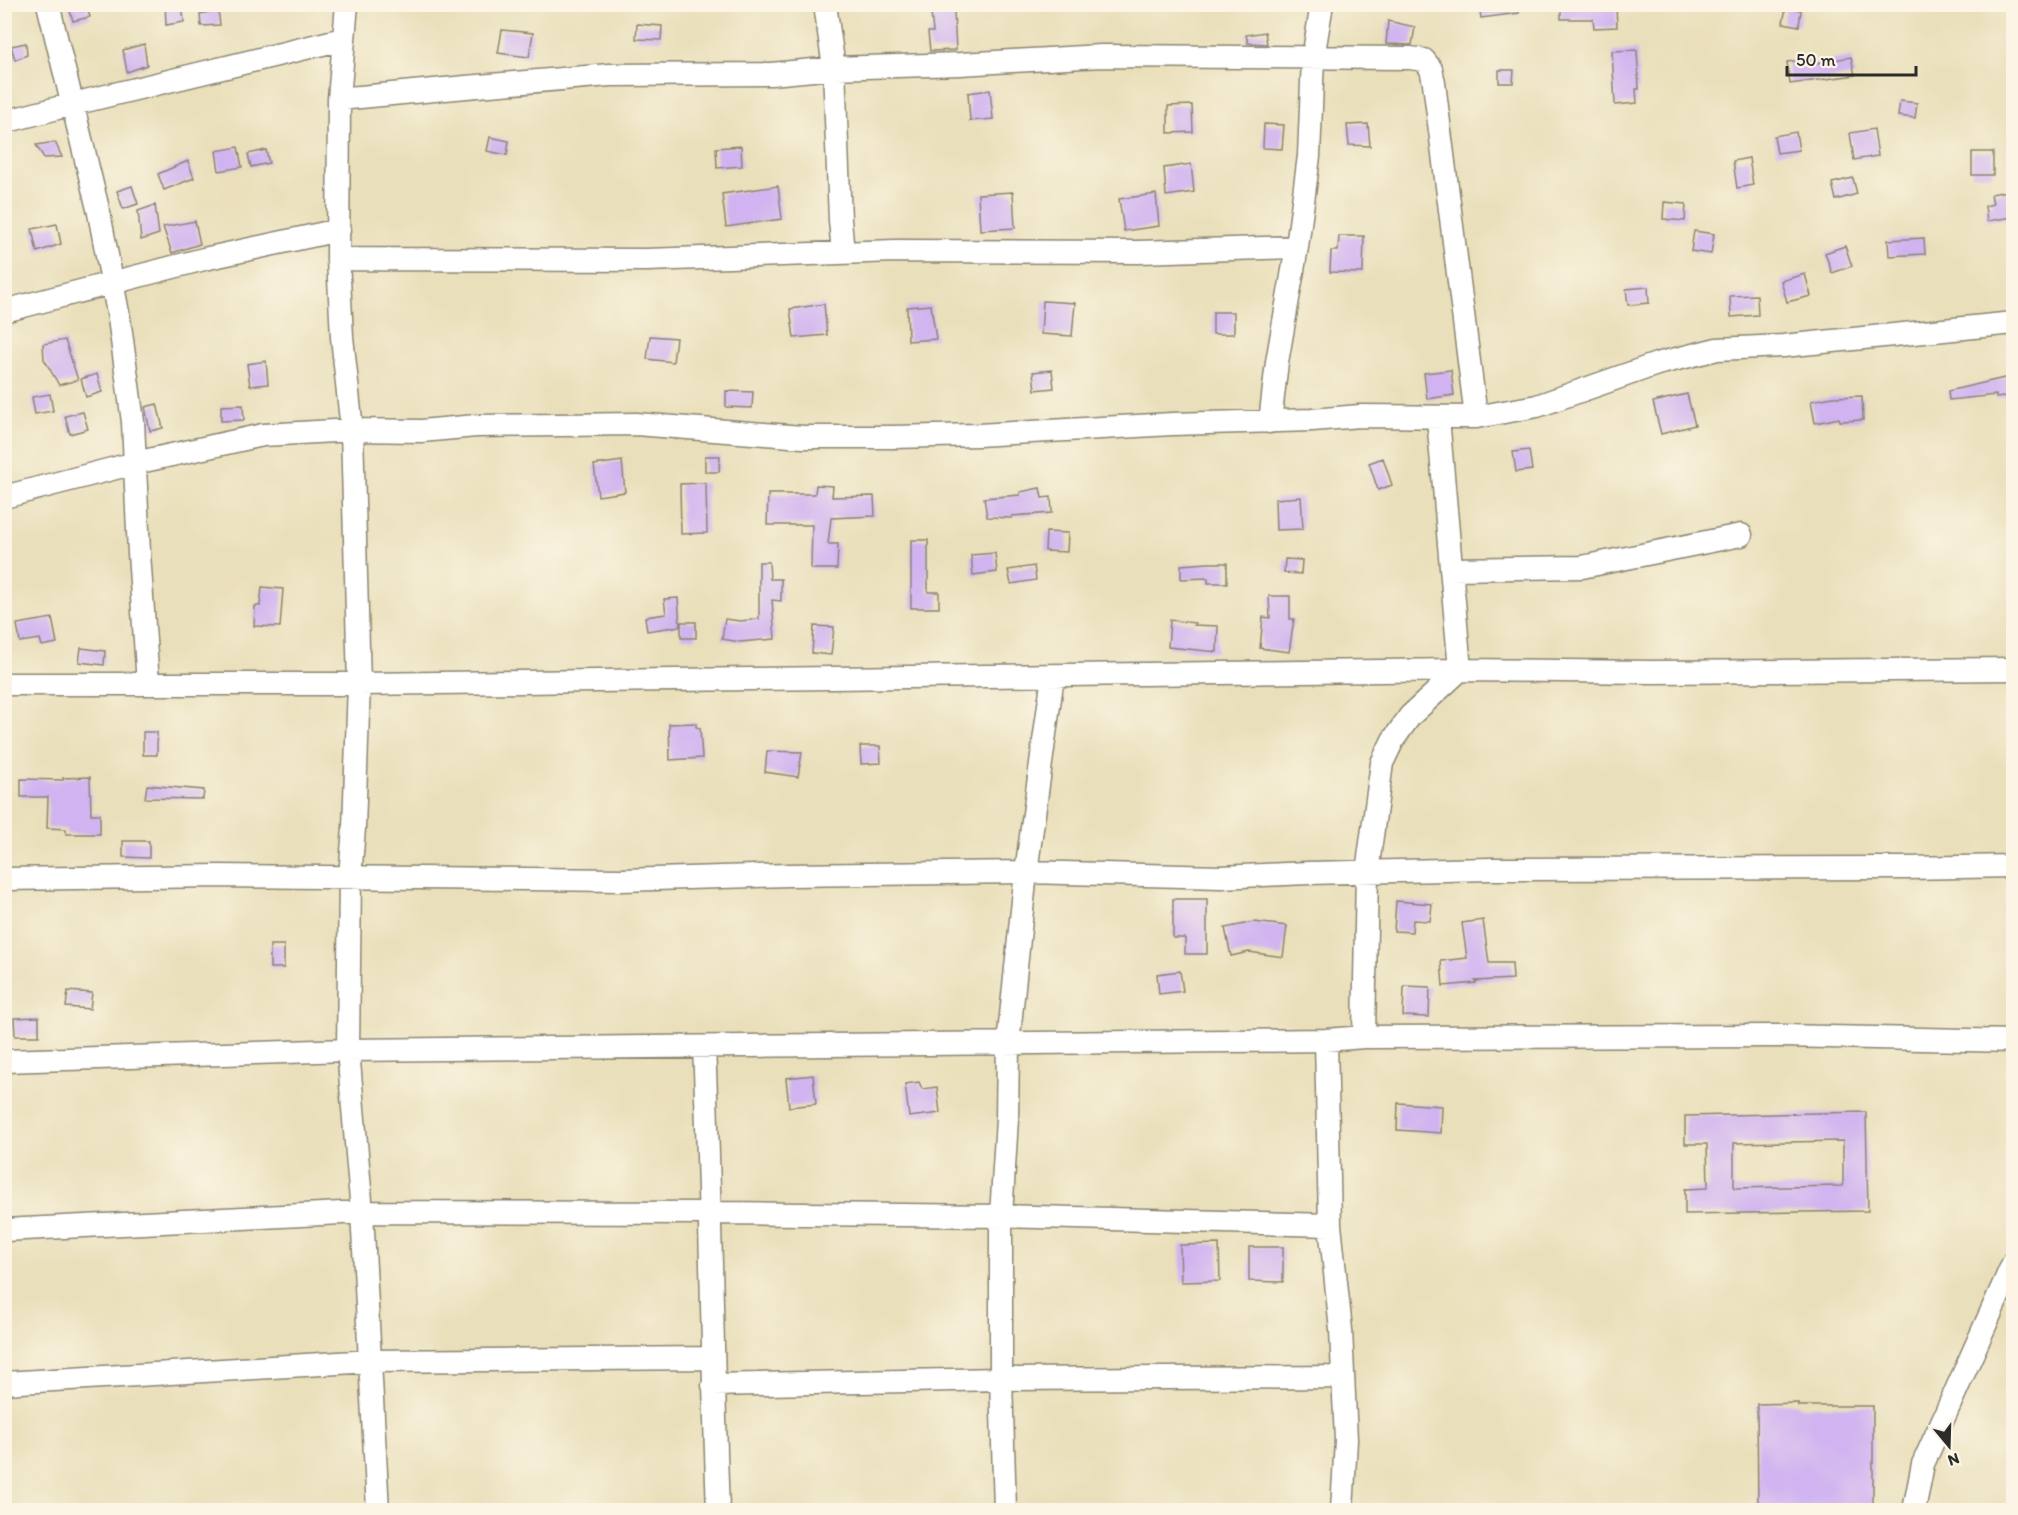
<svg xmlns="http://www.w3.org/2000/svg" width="2018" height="1515" font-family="Itim,sans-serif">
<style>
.building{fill:#d0b3f0;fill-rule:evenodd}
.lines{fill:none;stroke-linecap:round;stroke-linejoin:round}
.minor-casing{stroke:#8a8572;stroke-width:25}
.minor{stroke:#fff;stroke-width:22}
</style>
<rect width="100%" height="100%" fill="#fcf5e5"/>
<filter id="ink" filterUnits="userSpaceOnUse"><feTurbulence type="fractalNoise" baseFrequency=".0167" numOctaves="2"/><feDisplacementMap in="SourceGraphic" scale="12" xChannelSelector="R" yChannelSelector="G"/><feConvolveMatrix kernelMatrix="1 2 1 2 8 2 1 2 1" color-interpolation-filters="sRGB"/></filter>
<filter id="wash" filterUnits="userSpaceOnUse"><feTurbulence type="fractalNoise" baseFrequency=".008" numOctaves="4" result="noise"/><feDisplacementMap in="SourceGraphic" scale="24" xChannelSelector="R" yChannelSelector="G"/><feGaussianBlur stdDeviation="1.35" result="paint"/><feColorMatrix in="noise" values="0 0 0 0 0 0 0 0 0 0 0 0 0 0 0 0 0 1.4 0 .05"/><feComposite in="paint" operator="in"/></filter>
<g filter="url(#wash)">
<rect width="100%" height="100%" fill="#e9dfba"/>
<g id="blocks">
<path class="building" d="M68,4H86L90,17L73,21Z
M165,4H182L184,22L166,25Z
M1479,4H1519V13L1481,18Z
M1561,4H1585V7L1616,5L1617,27L1594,28L1593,19H1561Z
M1786,8L1801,10L1799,26L1783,23Z
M218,10L220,25L201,26L200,14Z
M954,11L956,50L930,51L928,32H933L931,13Z
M1388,21L1415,27L1412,45L1386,44Z
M637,24L662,26L661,40L636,39Z
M502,30L533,33L529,57L498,53Z
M1265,32L1267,44L1248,43L1246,35Z
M26,43L27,55L15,60L11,46Z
M144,44L147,65L127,72L123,50Z
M1637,50L1639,89H1636L1637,103L1615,105L1612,51Z
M1851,57L1855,75L1790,84L1787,62L1810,59L1811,64Z
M1499,70H1514L1513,83H1499Z
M990,90L993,119L970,121L968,93Z
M1900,101L1917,103L1915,118L1898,116Z
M1192,105L1193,132L1168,133V106Z
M1264,124L1284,125L1282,149L1263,148Z
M1368,124L1370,146L1349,145L1347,125Z
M1874,129L1878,156L1854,160L1850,133Z
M1796,132L1799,150L1777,153L1774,136Z
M490,137L509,141L507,155L487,151Z
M55,142L62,157L44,158L36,145Z
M741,146L742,166L717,168L716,148Z
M238,147L242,167L219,171L216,151Z
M266,150L269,163L251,167L248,154Z
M1972,152H1993V175H1972Z
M1749,158L1753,185L1737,188L1733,161Z
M188,161L194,178L164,190L158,174Z
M1191,164L1194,192L1166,196L1164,168Z
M1853,178L1857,194L1836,200L1832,183Z
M132,186L138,204L123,209L117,191Z
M778,186L782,219L726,227L722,194Z
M2013,190V217L1987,221L1985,206L1993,204L1991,194Z
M1013,192L1015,228L980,230L978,194Z
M1156,194L1159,226L1124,231L1119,199Z
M1664,202L1686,204L1685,221L1663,219Z
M155,205L159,234L141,240L138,211Z
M195,221L200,244L172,253L163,227Z
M57,224L61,244L37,252L32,229Z
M1694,231L1714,234L1711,254L1691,251Z
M1339,236H1364L1363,273L1330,272L1331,251H1338Z
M1924,238L1925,254L1889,256L1888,240Z
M1845,246L1852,266L1832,273L1825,253Z
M1805,274L1811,296L1787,302L1781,281Z
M1648,287L1649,303L1628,305L1626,289Z
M1757,295L1758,315L1731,317L1730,296Z
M1043,301L1075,303L1072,336L1041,334Z
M824,304L827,335L794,338L790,309Z
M931,305L936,339L908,341L907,307Z
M1213,312H1234V334H1213Z
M650,336L676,338L673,362L647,359Z
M65,340L78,380L59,385L44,359L43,344Z
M266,361L268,384L250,386L247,364Z
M1052,370L1054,388L1035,390L1033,372Z
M1451,370L1454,395L1427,399L1424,373Z
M97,374L102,392L86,397L81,379Z
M2013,376V396L1996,398V395L1949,400L1948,391Z
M726,391L753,392L752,408L726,407Z
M50,394L53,411L35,414L32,397Z
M1687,394L1695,425L1661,434L1653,402Z
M1862,396L1863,420L1840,421L1839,418L1815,423L1811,401L1833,397Z
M157,404L163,428L150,431L145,407Z
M243,405L244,420L221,421V406Z
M83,412L88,429L70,434L65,416Z
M1529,450L1532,470L1516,472L1513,452Z
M705,456H720L719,472H705Z
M1383,458L1392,485L1378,490L1369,463Z
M622,461L625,492L598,496L594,465Z
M706,483L707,533L681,534L680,484Z
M816,485L833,486L832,497L874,496L875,516L831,518L828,544H838L837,569H811L812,525H767L768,494H815Z
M1040,488L1042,498L1051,497L1052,513L1012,516V518L987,517L984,498L1020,495V492Z
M1301,497L1303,529L1276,530L1275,499Z
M1046,532L1068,533L1067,552L1045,551Z
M911,540H928V592H939V608H911Z
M995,553L997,572L973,575L971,555Z
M1285,559L1302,560L1301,574L1284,573Z
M759,562H769L770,579H781V601L772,600L775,639L740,642L722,639L725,619L740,621L759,619Z
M1208,563H1227V583H1208V578L1181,579V565Z
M1034,566L1036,580L1011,584L1008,570Z
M262,587L283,589L280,627L254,626L255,606H260Z
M1269,596H1290V619H1294L1289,652L1260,648L1263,617L1270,618Z
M678,598L680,626L647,631L645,617L666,614L664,599Z
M52,618L57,643L42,646L40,639L20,642L17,624Z
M1170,620L1195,623L1194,625L1218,626L1217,652L1168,647Z
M681,622H696V638H681Z
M814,626L834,627L831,655L812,653Z
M81,648L105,651L104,665L79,662Z
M696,723V727L700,728L702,758L670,760L669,724Z
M143,732H157V755H143Z
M860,746H880L881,763L861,764Z
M767,751L802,752L798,777L765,772Z
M90,777L91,814H100V834H66V829L47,828L48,797H21V779L63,780V778Z
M147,785L204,790L203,799L145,798Z
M123,841H149V858L123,857Z
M1173,899H1207V954H1185V938H1173Z
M1396,901L1432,904L1430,921L1413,920L1412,932L1394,931Z
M1483,920L1489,963H1512L1513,979L1475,981L1476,983L1443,986L1441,961L1467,958L1462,923Z
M1254,922L1287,926L1283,957L1249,952L1231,956L1225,928Z
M270,945H284V968H270Z
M1180,971L1183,991L1159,994L1157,974Z
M1404,986L1430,987L1429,1017L1403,1016Z
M68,991L92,993L90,1009L66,1007Z
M39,1017V1036H15L14,1018Z
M813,1075L816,1104L789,1107L786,1078Z
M919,1082L922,1089L937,1087L940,1113L909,1117L905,1084Z
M1398,1103L1442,1106L1441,1133L1397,1130Z
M1866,1112L1868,1211L1685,1214V1189L1708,1188L1707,1144H1685V1116ZM1843,1141V1186L1734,1188V1143Z
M1219,1244L1220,1281L1181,1282L1180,1245Z
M1249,1247H1283V1282L1249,1281Z
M1798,1403V1406H1873V1510H1758L1757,1404Z"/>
</g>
</g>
<g filter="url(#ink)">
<use href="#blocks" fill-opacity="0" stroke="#8a8572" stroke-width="1.5"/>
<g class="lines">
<g class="minor-casing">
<path id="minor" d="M48,4L99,213L119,318L133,422L139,553L148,684
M347,4L339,99L338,259L342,337L352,430L359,684L354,828L350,877L348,1050L362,1212L378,1510
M825,4L834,68L840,220L843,253
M339,99L466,87L610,75L771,74L834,68L960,64L1101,56L1410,58L1424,60L1431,69L1434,83L1476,417
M4,122L73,104L343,39
M338,259L647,260L895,251L1139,252L1297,247
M4,311L204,259L339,230
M1270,422L1277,362L1297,247L1309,156L1313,58L1322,4
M4,497L135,463L263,435L352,430L421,431L476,426L636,424L803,437H893L978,435L1172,424L1312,420L1360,416L1476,417L1537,406L1657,364L1717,349L1783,346L2014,323
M1451,569L1582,567L1741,535
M4,684H359L1460,670L1652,672L2014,669
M4,879L220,876L622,880L789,875L1026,872L1221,877L1308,873L1491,869L1906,868L2014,866
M1364,1037L1367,872L1382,763L1393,740L1410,716L1460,670L1438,418
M1326,1040L1330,1225L1341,1330L1346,1440L1342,1510
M704,1047C711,1202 712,1356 718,1510
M4,1061L348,1050L1326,1040L1364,1037L1782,1036L2014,1041
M4,1230L362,1212L711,1213L1001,1216L1330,1225
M4,1383L371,1361L712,1358
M713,1385L1001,1379L1343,1377
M1005,1510L1001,1379V1216L1007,1119L1008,1044L1026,872L1053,676
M1914,1510L1923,1464L2014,1261"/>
</g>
<use href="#minor" class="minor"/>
</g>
</g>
<rect width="2018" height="1515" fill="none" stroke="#fcf5e5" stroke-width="24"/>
<g transform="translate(1949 1446) rotate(161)" stroke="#fcf5e5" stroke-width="4.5" paint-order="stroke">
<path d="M0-4.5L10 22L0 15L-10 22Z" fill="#2b2b2b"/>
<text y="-9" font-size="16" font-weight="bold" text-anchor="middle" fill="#2b2b2b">N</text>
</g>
<path d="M1787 66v9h129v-9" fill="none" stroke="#2b2b2b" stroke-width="3"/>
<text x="1796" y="66" font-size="18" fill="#2b2b2b" stroke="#fcf5e5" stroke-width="4.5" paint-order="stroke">50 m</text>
</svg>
